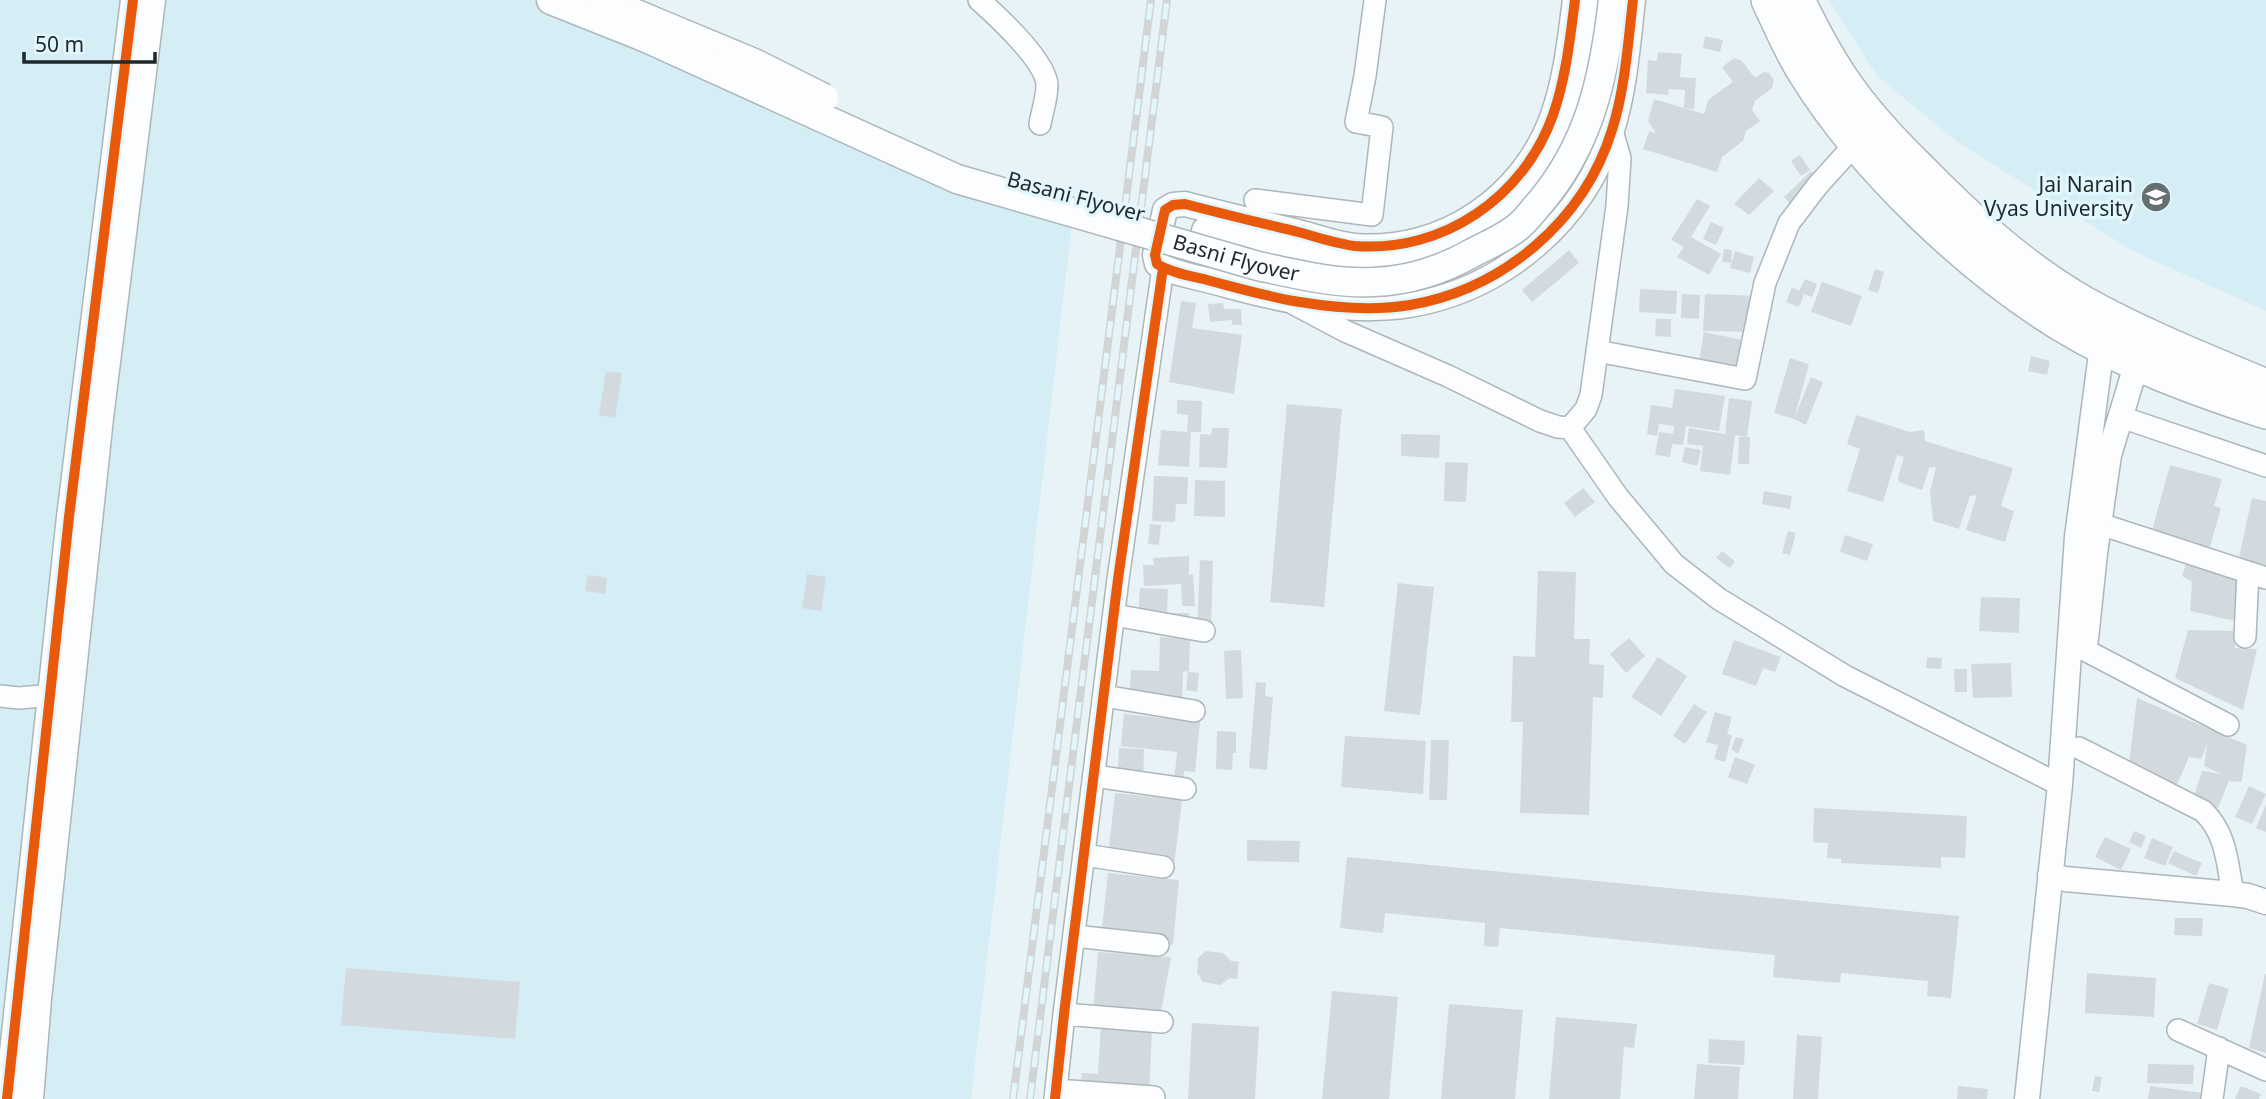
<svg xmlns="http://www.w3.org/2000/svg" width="2266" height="1099" font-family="'Noto Sans',sans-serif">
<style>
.built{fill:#d5edf5}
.building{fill:#d2dadf}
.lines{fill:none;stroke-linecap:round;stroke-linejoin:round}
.minor-casing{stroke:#adb6b9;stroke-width:24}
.tertiary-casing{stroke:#adb6b9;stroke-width:27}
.secondary-casing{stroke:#adb6b9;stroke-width:31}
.trunk-casing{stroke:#adb6b9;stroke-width:36}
.minor{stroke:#fcfdfe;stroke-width:21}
.tertiary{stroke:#fcfdfe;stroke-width:24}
.secondary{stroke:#fcfdfe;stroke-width:28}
.trunk{stroke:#fcfdfe;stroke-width:33}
.rail-casing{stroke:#d2d5d6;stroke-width:8}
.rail{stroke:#e2f6fd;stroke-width:5;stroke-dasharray:16;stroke-linecap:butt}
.secondary-bridge-casing{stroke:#adb6b9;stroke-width:31;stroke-linecap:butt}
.secondary-bridge{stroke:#fcfdfe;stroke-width:28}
.cycleway-casing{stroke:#e2f6fd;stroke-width:15}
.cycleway{stroke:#e8590c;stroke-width:10}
.labels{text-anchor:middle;stroke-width:7;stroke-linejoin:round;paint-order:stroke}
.poi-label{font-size:21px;fill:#1f282b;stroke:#e2f6fd;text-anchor:end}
.street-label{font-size:21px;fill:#1f282b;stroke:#e2f6fd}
</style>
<rect width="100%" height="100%" fill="#e8f3f7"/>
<path class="built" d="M0,0H562L1073,213L971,1099H0Z
M1829,0H2266V311L2133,251L1960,144L1877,76Z"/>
<path class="building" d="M1705,36L1723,40L1720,52L1703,48Z
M1658,52L1682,54L1680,77L1696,78L1694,109L1684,108L1685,90L1669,89L1668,95L1646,93L1648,60L1657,61Z
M1734,58L1742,61L1755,78L1764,72L1769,73L1774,80L1772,88L1755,101L1752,110L1760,121L1746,131L1743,141L1722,157L1717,172L1643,149L1649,131L1656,133L1648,121L1654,99L1704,114L1708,100L1733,82L1722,67Z
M1800,155L1810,170L1801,176L1791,161Z
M1811,171L1819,181L1796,210L1784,197Z
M1759,178L1774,191L1749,215L1734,204Z
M1697,199L1710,206L1691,237L1721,254L1709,275L1677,257L1684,247L1671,240Z
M1711,222L1724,228L1716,245L1703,239Z
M1724,249L1732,250L1731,263L1722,262Z
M1569,250L1579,263L1532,302L1522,290Z
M1735,251L1754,257L1750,273L1730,268Z
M1875,269L1884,272L1878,293L1868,290Z
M1805,279L1817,284L1812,297L1804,294L1799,307L1786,302L1792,287L1799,291Z
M1822,282L1862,296L1851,326L1811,312Z
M1640,289L1677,291L1676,314L1639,312Z
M1682,294L1700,295L1699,319L1681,318Z
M1705,294L1760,296L1752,332L1703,331Z
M1181,301L1196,303L1192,328L1242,335L1234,394L1169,382Z
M1223,303L1224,309H1241L1242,325H1232V320L1210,322L1208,304Z
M1656,319H1671V337L1655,336Z
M1704,332L1753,342L1743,374L1698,367Z
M2031,356L2050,361L2047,375L2028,371Z
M1790,358L1809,364L1794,419L1774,413Z
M606,371L622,373L615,418L599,415Z
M1811,377L1823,382L1806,425L1794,419Z
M1675,389L1725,396L1719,431L1686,426L1683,445L1672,444L1670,457L1655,455L1659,432L1673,434L1674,426L1659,424L1657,436L1647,434L1651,405L1672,408Z
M1729,398L1752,401L1747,437L1735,435L1730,475L1700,471L1703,446L1687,444L1689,428L1725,434Z
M1177,400L1202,401L1201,432H1191L1189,467L1158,465L1161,430L1187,432L1188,415L1177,414Z
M1287,404L1342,409L1324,607L1270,602Z
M1856,415L1910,432L1924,430L1925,441L2013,468L2001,506L2014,511L2005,542L1966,530L1977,495L1970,496L1959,529L1933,521L1930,492L1936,467L1929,468L1922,490L1899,482L1898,477L1904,457L1897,455L1883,502L1847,491L1860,449L1847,444Z
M1212,428H1229L1227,468L1199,467L1200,434L1211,435Z
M1401,434L1440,435L1439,458L1401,456Z
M1739,437H1750L1749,464H1738Z
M1685,447L1701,450L1697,466L1682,462Z
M1445,462L1468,463L1466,502L1444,501Z
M2170,465L2222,479L2214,506L2221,508L2209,550L2151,534Z
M1154,476L1188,477L1187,504H1176L1175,522L1152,521Z
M1195,480L1225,481V517L1194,516Z
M1583,488L1595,502L1575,517L1564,503Z
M1764,491L1792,496L1790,509L1762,504Z
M2252,498L2266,501V568L2238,562Z
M1150,524L1161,525L1159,545L1148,544Z
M1788,531L1796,533L1790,555L1782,553Z
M1845,535L1873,544L1867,561L1840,552Z
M1722,551L1735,561L1730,568L1716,558Z
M1189,556V575L1193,574L1195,606H1182L1181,584L1144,586L1143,565H1154L1153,558Z
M1200,560L1213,561L1211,630H1197Z
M2186,564L2239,580V622L2190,611L2192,582L2182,576Z
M1538,571L1576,572L1574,639H1590L1589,664L1604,665L1603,698L1593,697L1589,815L1520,813L1523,722H1511L1513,656L1535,657Z
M807,574L826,577L821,611L802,608Z
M588,575L607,578L605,594L585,591Z
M1398,583L1434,587L1420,715L1384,711Z
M1140,588L1168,589L1167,613H1189L1188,627L1138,618Z
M1981,597L2020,598L2019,633L1979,631Z
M2188,630L2236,631L2235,648L2257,649L2243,710L2175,678Z
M1160,637L1190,638L1189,672L1183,671L1182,705L1129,699L1131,670L1159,671Z
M1629,638L1645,656L1626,673L1610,654Z
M1734,640L1781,657L1775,672L1763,668L1756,686L1722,674Z
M1241,650L1243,698L1226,699L1224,651Z
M1658,657L1687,676L1661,716L1631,697Z
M1927,657L1942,658L1941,669L1926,668Z
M2011,663L2012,697L1973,698L1971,664Z
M1954,669H1967V692H1955Z
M1188,672L1199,673L1197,692L1186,690Z
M1256,682L1266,683L1265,696L1273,697L1267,770L1249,768Z
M2137,698L2247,745L2242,780L2241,782L2229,781L2218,808L2193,799L2202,771L2222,774L2204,766L2207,744L2201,759L2189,757L2174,791L2128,772Z
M1694,704L1707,712L1685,744L1673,736Z
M1715,712L1732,717L1727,734L1732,735L1725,762L1714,759L1718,745L1706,742Z
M1124,714L1200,722L1195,772L1184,771L1183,782L1174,781L1177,752L1121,746Z
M1217,731L1236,732V753H1233L1232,770L1216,769Z
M1345,736L1426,741L1423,794L1341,787Z
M1736,737L1744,739L1738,754L1731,749Z
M1431,740H1449L1447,800H1429Z
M1119,748L1144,749L1143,783L1117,777Z
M1735,757L1755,765L1747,784L1728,777Z
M2249,786L2266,794L2252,824L2235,817Z
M1115,793L1182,800L1174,866L1108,857Z
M2266,804V832L2256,828Z
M1814,808L1967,816L1965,858L1941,857V868L1841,863V859L1827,858L1828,843L1813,842Z
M2134,831L2146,836L2141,848L2129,842Z
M2105,837L2131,849L2121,870L2095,857Z
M2152,838L2173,847L2165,866L2144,858Z
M1247,840L1300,841L1299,862L1247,861Z
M2174,851L2202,863L2196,876L2168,863Z
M1347,857L1959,916L1951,998L1927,996L1928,981L1841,973L1840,983L1773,977L1775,955L1500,928L1498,947L1484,946L1485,923L1385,913L1383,933L1340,928Z
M1108,873L1179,880L1173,945L1101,938Z
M2175,918H2203L2202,936L2174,935Z
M1206,951L1223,953L1231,961L1239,962L1237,979L1230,978L1220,985L1203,982L1197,973L1198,958Z
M1098,952L1171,957L1160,1017L1093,1012Z
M346,968L520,982L515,1039L341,1025Z
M2087,973L2156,978L2154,1017L2085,1013Z
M2265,974H2266V1053L2249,1048Z
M2209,983L2229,989L2217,1030L2197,1024Z
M1332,991L1398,997L1389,1099H1322Z
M1449,1004L1523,1010L1515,1099H1441Z
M1556,1017L1637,1024L1634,1048L1624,1047L1620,1099H1549Z
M1192,1023L1259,1027L1255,1099H1188Z
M1101,1025L1152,1028L1149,1093L1081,1084L1082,1073L1098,1074Z
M1797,1035L1822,1037L1818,1099H1793Z
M1709,1039L1745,1041L1744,1065L1708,1063Z
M1697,1064L1740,1067L1738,1099H1694Z
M2148,1064L2194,1065L2193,1084L2147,1083Z
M2095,1076L2102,1077L2099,1092L2092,1091Z
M1958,1086L1988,1089L1987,1099H1957Z
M2150,1086L2203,1093L2202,1099H2148Z
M2241,1086L2261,1094L2259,1099H2235Z"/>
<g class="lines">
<g class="minor-casing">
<path id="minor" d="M979,0C997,16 1046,61 1047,85C1047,98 1042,112 1040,124
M1255,200L1372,215L1382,127L1356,122L1365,76L1375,0
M1294,304L1345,331L1448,376L1540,421L1558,427L1570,428L1586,409L1591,395L1617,206L1620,158L1612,131
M1597,351L1745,379L1765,283L1789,223L1818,185L1856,143
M2121,417L2266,466
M1570,428L1618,497L1674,564L1719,599L1845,676L2060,785
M2100,524L2266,578
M1114,615L1204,631
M2245,637L2248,572
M2085,650L2228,725
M0,696L19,698L64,694
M1104,696L1194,711
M2079,748L2203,811C2227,834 2227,863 2233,894
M1094,776L1185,789
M1084,855L1163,867
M1074,936L1158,945
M1064,1014L1162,1022
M2178,1030L2266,1070
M1056,1090L1154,1097
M1055,1099L1064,1014L1118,579L1163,268
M2212,1099L2219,1048"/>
</g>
<g class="tertiary-casing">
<path id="tertiary" d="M1575,0C1570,38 1566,78 1553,115C1524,197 1443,253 1355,246C1337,244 1317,237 1298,232C1261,223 1223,214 1185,204L1173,205L1165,210L1155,255L1157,264C1172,273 1191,276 1207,280C1238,288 1268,297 1300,302C1336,308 1373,311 1410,305C1503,289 1584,221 1612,130C1625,89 1628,43 1633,0
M2086,639L2095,553L2109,455L2141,349
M2050,875L2065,879L2233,894L2248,896L2266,902
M7,1099L69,517L133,0
M31,1099L39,999L101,418L153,0
M2027,1099L2060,785L2077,537L2102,346L2107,335"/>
</g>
<g class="secondary-casing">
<path id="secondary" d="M551,0L644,37
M604,0L641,16
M1206,231C1240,240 1275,253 1309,259C1350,265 1397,262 1436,250C1504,228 1562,158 1579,89C1587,60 1589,30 1592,0"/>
</g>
<g class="trunk-casing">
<path id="trunk" d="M1768,0C1780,25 1791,52 1806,75C1865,169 1968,267 2062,325C2126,364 2196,389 2266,412
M1798,0C1811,27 1825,54 1842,79C1864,112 1893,143 1922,171C1970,220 2022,267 2082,302C2141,335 2204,360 2266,386"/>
</g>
<use href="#minor" class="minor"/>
<use href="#tertiary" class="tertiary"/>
<use href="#secondary" class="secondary"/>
<use href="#trunk" class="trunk"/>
<g class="rail-casing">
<path id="rail" d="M1013,1099L1151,0
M1030,1099L1167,0"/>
</g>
<use href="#rail" class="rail"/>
<g class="secondary-bridge-casing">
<g id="secondary-bridge">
<path d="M641,16L754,63L824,98"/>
<path id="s1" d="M644,37L957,179L1258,266C1296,274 1334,284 1373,282C1408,281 1444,269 1474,252C1489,244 1507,237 1520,225C1526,220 1532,212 1538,205C1590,145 1604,77 1613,0"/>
</g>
</g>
<use href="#secondary-bridge" class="secondary-bridge"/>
<g class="cycleway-casing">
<path id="cycleway" d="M1575,0C1570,38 1566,78 1553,115C1524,197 1443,253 1355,246C1337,244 1317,237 1298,232C1261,223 1223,214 1185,204L1173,205L1165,210L1155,255L1157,264C1172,273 1191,276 1207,280C1238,288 1268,297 1300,302C1336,308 1373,311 1410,305C1503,289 1584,221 1612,130C1625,89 1628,43 1633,0
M7,1099L69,517L133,0
M1055,1099L1064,1014L1118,579L1163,268"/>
</g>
<use href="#cycleway" class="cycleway"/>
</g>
<defs>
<g id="university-disc" transform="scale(1.575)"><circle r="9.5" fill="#656f72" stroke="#e2f6fd"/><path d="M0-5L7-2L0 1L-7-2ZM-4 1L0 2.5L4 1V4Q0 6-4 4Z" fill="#fff"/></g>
</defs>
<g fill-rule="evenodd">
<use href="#university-disc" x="2156" y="197"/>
</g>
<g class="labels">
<g class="poi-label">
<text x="2133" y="192">Jai Narain<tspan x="2133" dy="24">Vyas University</tspan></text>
</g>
<g class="street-label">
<text transform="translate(1076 197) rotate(15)" y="7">Basani Flyover</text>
<text dy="7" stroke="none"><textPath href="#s1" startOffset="634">Basni Flyover</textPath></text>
</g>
</g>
<path d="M24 52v10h131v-10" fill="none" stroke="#1f282b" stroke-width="3.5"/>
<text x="35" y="52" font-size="21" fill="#1f282b" stroke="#e2f6fd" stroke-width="5" paint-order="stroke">50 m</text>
</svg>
